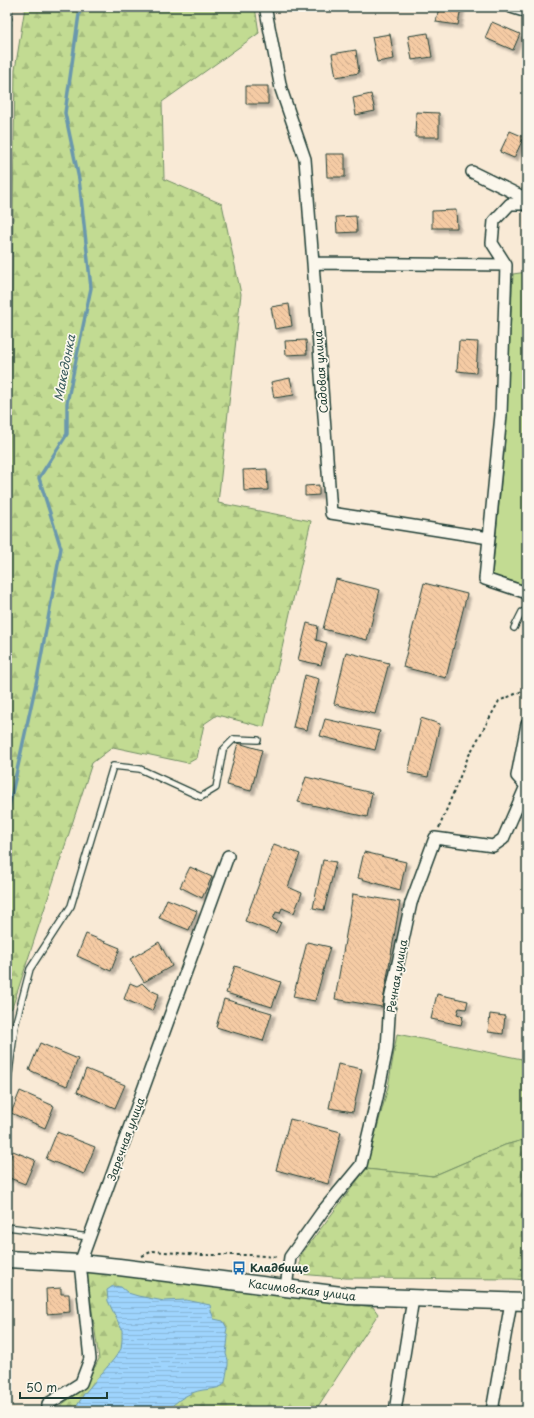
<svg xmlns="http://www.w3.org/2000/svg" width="534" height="1418" font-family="'Playpen Sans',sans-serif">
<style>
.green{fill:#c2db92;stroke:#708c63}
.forest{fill:url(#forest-firs);stroke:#708c63}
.water{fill:url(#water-rules);stroke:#6b98ad}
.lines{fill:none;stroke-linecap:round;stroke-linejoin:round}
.stream{stroke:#6b98ad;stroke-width:3.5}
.building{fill:url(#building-back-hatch);stroke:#1f3d34;filter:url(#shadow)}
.service-casing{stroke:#1f3d34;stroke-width:8}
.minor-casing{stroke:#1f3d34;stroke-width:14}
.secondary-casing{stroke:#1f3d34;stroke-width:19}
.path{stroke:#1f3d34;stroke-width:2;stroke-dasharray:3 3;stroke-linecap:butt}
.service{stroke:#fbf7ec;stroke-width:5.5}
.minor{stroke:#fbf7ec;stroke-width:11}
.secondary{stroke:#fbf7ec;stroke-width:16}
.labels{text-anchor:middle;stroke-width:3.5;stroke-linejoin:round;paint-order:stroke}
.street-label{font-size:11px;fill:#1f3d34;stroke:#fbf7ec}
.poi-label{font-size:11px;font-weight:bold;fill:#1f3d34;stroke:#fbf7ec;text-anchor:start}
.water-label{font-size:12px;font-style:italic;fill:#385b5c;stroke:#fbf7ec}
</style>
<defs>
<pattern id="forest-firs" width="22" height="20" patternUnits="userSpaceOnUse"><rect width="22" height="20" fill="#c2db92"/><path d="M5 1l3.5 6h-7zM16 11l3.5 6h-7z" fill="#a6bd7e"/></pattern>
<pattern id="water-rules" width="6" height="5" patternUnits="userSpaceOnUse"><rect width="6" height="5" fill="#9ed4fd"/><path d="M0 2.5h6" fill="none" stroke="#88b7d9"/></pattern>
<pattern id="building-back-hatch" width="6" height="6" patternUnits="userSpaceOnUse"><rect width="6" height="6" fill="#f5cba4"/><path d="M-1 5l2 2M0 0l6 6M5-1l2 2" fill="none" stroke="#d2af8e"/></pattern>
<filter id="shadow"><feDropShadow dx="3.5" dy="3.5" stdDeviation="1" flood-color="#0004"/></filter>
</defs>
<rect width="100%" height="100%" fill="#f9ead6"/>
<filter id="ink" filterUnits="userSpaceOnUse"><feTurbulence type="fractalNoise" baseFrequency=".025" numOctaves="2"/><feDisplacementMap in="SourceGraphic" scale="8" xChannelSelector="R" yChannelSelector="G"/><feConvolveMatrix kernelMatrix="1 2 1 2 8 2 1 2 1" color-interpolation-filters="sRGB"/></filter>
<g filter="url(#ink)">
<path class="green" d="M527,272V586L492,575L504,453L513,274Z
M397,1034L527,1060V1139L505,1145L433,1176L366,1169L388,1087Z"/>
<path class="forest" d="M25,7H255L259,33L162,102L164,179L222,204L241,294L218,503L311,521L264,727L217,715L204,724L197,758L188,763L113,747L92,763L12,1008L7,1011V640L15,70Z
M527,1139V1280L513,1279L346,1278L300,1274V1256L366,1169L433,1176L505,1145Z
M86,1269L373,1307L378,1314L315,1411H61V1405L83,1389L99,1359Z"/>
<path class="water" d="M113,1286L121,1287L128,1293L138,1296L164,1301L186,1300L210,1305L211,1311L214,1319L223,1321L227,1328L226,1333L228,1337L226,1354L228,1360V1365L225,1382L222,1386C216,1389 210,1389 203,1390C189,1392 176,1401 167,1411H74L84,1394L114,1359L121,1349L122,1340V1330L108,1301L107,1290Z"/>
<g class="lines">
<path class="stream" d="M7,816L37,679L61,548L39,478L67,434V403L91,288L79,179L65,113L80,7"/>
</g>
<path class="building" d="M439,7H461L458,25L436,22Z
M492,22L520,34L513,50L485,38Z
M428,33L432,57L412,60L408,36Z
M390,34L394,59L377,62L372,37Z
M356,50L359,73L336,77L332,54Z
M246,86H268V104H246Z
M371,94L375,111L356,115L353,98Z
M416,112L439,113V137H415Z
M510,131L524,137L514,158L500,152Z
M326,154H345V177H327Z
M456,210L457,228H432V211Z
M356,216L357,232L337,233L336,217Z
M289,304L292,326L275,329L271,307Z
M306,340L307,354L286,355L285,341Z
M459,341L478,342L476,373L457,371Z
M290,378L294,395L274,398L271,382Z
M267,469L268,490L244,491L243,470Z
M319,485V495L305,496V486Z
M336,579L380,590L367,640L323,629Z
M424,583L467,594L446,678L403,667Z
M307,623L318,626L316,640L327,643L321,665L298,660Z
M346,652L389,663L375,714L334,704Z
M305,675L319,679L307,730L293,727Z
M421,718L440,724L428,777L408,773Z
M325,719L380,731L375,750L320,736Z
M238,743L262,750L251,791L227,785Z
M306,777L372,793L367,817L298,802Z
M274,844L300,854L288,887L302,893L294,913L282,908L280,913L276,912L273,919L281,922L276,933L245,921Z
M364,852L406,862L400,890L358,878Z
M323,860L336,862L324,910L313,908Z
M190,867L212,877L202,898L180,887Z
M353,894L400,902L382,1007L335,999Z
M167,899L197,911L189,930L159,918Z
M86,934L120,948L111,971L77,956Z
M159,942L172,966L144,982L130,959Z
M307,942L330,947L315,1001L293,997Z
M235,966L281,982L272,1007L226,993Z
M130,983L137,986L142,983L148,989L159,994L152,1011L124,999Z
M437,994L468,1001L466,1009L459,1008L457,1014L463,1016L461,1025L431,1019Z
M224,999L272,1013L263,1041L216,1027Z
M490,1014L505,1016L503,1034L488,1032Z
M40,1043L78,1059L67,1086L29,1070Z
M338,1064L362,1069L353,1112L329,1108Z
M86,1069L125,1085L115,1108L77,1092Z
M20,1091L54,1106L45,1128L11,1113Z
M290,1119L341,1132L328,1184L276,1170Z
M57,1132L95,1147L84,1174L46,1159Z
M13,1151L35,1160L25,1184L7,1177V1166Z
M61,1288V1294H69L70,1312L47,1314L46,1289Z"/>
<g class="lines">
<g class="service-casing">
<path id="service" d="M514,628L522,612L527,610
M7,1089L15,1026L30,969L71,906L113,766L140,769L201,797L216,788L223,750L234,739L258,740
M7,1227L90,1237"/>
</g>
<g class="minor-casing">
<path id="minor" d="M267,7L266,11L281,89L305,159L313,263
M511,7L527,12
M472,172L527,199
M527,204H510L494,221L492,243L506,265L501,415L485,579L527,593
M489,538L331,513L313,263L506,265
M286,1288L290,1257L322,1212L361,1165L377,1098L387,1049L390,1000L411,903L435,838L493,846L503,839L526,786L517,776L527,724
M48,1411V1404L81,1383L90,1359L80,1263L228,856
M395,1411L413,1299
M492,1411L511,1302"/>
</g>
<g class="secondary-casing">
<path id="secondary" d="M7,1259L80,1263L119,1267L349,1296L527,1302"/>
</g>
<path class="path" d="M7,50L13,7
M439,828L468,757L499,701L527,689
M142,1256L153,1251L201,1255H250L278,1257"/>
<use href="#service" class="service"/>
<use href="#minor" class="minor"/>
<use href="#secondary" class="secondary"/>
</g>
</g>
<defs>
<g id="bus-bare" transform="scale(1.08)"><path d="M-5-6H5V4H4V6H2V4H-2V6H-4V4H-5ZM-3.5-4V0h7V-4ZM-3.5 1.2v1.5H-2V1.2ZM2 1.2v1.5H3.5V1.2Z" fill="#1f6fb2" stroke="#fbf7ec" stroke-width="2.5" paint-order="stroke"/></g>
</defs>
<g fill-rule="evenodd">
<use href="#bus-bare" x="239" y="1268"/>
</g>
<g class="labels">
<g class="street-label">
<text transform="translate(321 372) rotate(-94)" y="4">Садовая улица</text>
<text transform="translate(397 976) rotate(-80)" y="4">Речная улица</text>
<text transform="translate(126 1139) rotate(-70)" y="4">Заречная улица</text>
<text transform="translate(302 1290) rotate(7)" y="4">Касимовская улица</text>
</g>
<g class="poi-label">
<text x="250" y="1272">Кладбище</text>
</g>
<g class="water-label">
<text transform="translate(65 368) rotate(-79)" y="4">Македонка</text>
</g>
</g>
<rect width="534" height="1418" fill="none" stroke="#fbf7ec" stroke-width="24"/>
<rect x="12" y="12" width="510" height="1394" fill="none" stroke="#1f3d34" stroke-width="1.5" filter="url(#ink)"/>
<path d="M20 1392v6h87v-6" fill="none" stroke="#1f3d34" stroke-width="2"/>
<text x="26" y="1392" font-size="12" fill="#1f3d34" stroke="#fbf7ec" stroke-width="3" paint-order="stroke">50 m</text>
</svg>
